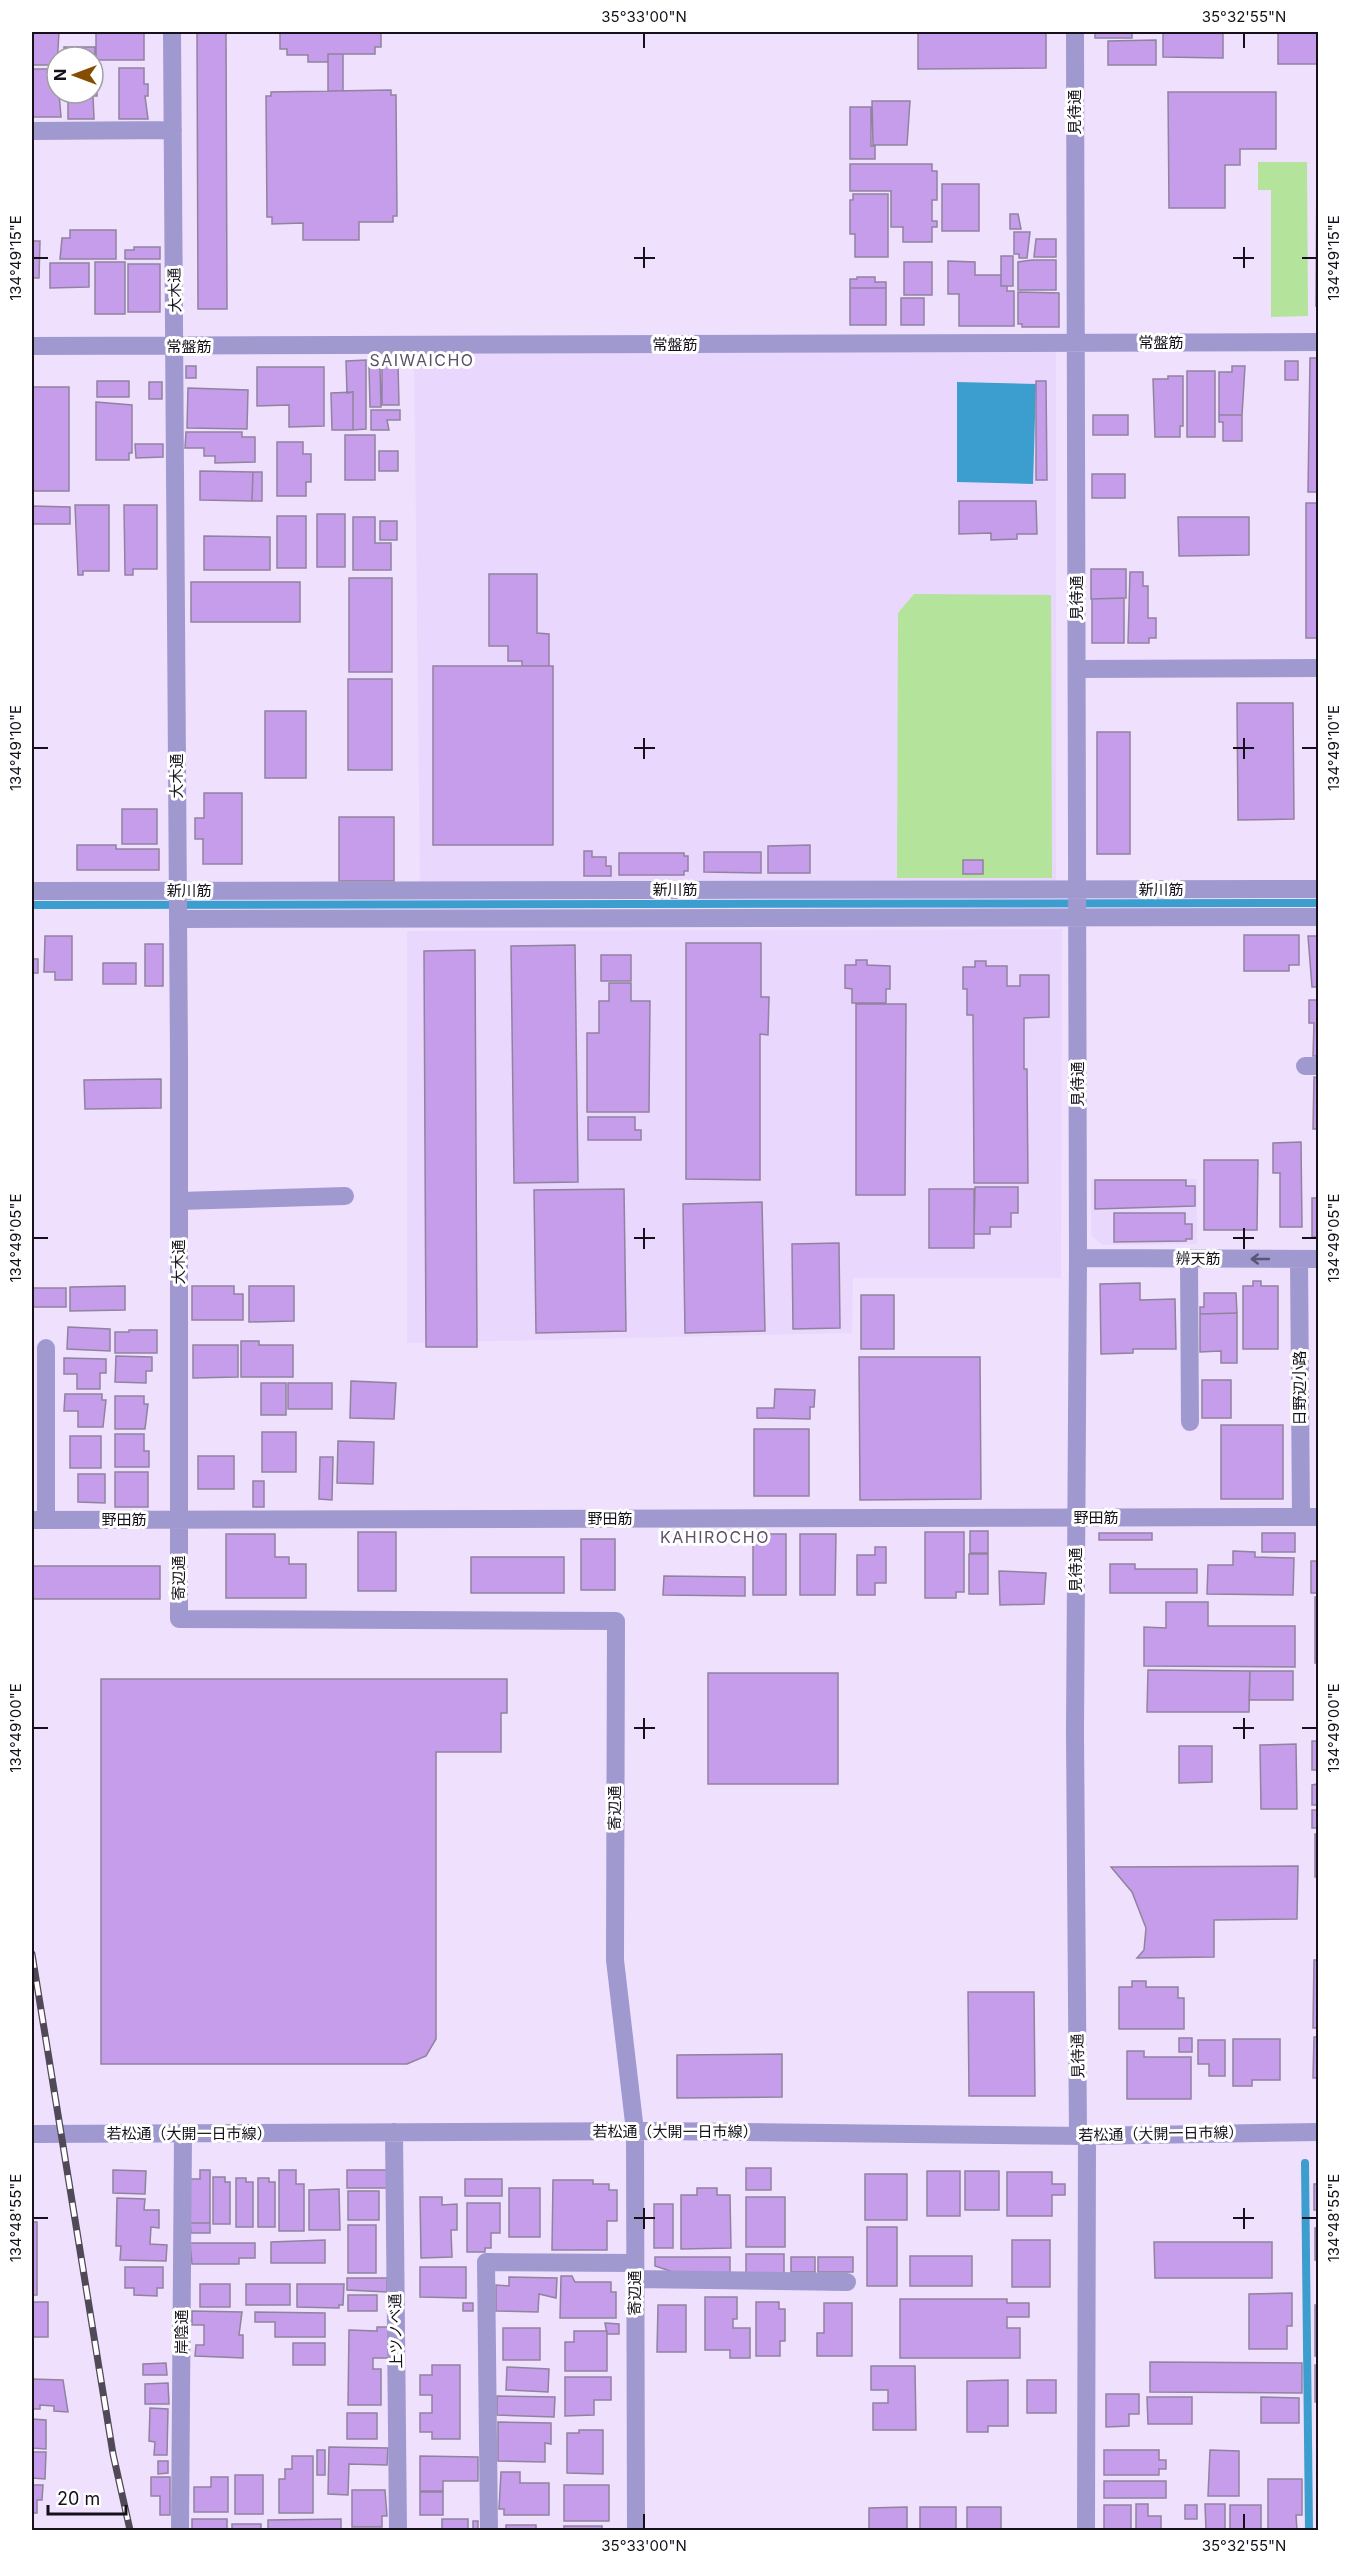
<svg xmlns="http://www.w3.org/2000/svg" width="1350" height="2562" font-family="Inter,'Noto Sans JP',sans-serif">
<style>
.built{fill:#ead7fd}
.green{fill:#b4e39b}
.water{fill:#3c9dcf}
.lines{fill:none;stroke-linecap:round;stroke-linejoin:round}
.stream{stroke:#3c9dcf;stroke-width:8}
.building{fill:#c59dea;stroke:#90839e;stroke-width:1.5}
.minor{stroke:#9f99d0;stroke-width:18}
.rail-casing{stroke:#514958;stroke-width:7}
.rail{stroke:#fff;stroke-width:4.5;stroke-dasharray:14;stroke-linecap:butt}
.oneway{stroke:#5a5475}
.ticks{fill:none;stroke:#15101a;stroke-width:2}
.labels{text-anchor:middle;stroke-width:6;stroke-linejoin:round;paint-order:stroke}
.street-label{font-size:15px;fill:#15101a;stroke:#fff}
.neighbourhood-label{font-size:16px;letter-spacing:1.5px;fill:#5d5069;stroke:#fff}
.neatline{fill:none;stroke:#15101a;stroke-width:2}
.ticks-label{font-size:15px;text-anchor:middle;fill:#15101a}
</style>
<rect width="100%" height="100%" fill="#efe0fe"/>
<path class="built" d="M1056,351V884H420L414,354Z
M1062,929L1061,1278H853L852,1333L407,1343V931Z
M1091,1179H1197V1244L1102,1245L1091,1235Z"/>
<path class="green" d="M1258,162H1307L1308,316L1271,317V190H1258Z
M914,594L1051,595L1052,878H897L898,613Z"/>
<path class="water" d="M957,382L1036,384L1033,484L957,482Z"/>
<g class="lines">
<path class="stream" d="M32,905L1318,903
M1305,2163L1309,2530"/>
</g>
<path class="building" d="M32,32H59L57,65H32Z
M96,32H144V60H96Z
M197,32H226L227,309H198Z
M280,32H381V47H375V54H328V62H308V55H287V49H280Z
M918,32H1046V68L918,69Z
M1095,32H1132V38H1095Z
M1163,32H1223V58L1163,57Z
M1278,32H1318V64H1278Z
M1156,40V65H1108V41Z
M64,47H95V66L93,57H64Z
M328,54H343V91H328Z
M119,68H144V84H148V96H145L148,119H119Z
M32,69H57L61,117H32Z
M93,83H97V96H93L94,119H68V93H93Z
M391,90V95H396L397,216H393V222H359V240H303V223L272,224V217H267L266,96H271V92Z
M1168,92H1276V149H1240V165H1225V208H1169Z
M872,101H910L907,145H873Z
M850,107H871V146H875V159H850Z
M1317,161L1318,306H1316Z
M850,164H932V171H937V200H932V221H937V227H932V242H903V227H891V191H850Z
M942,184H979V231H942Z
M853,194H888V257H855V234H850V200H853Z
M1010,214H1018L1021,229H1010Z
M70,230H116V259H60L62,238H70Z
M1014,232H1030L1027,258H1019V254H1014Z
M32,237L34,241H40L39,278H32Z
M1036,239H1056V257H1034Z
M134,247H160V259H125V250H134Z
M1001,256H1013V286H1001Z
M1032,260H1056V290H1018V262Z
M948,261L975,262V275H1001V286H1007V291H1014V326H959V294H948Z
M95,262H125V314H95Z
M904,262H932V295H904Z
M50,263H89V287L50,288Z
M128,264H160V312H128Z
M857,277H875V282H886V288H850V279H857Z
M850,288H886V325H850Z
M1018,292L1059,293V327H1022V324H1018Z
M901,298H924V325H901Z
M1310,358H1318V492H1308Z
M366,360V429L353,430V392L347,393L346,361Z
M1285,361H1298V380H1285Z
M398,364L399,405H382V365Z
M369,365H380L381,407H370Z
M186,366H196V378H186Z
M1232,366H1245L1242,415H1219V372H1232Z
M257,367H324V426L289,427V405L257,406Z
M1187,371H1215V437H1187Z
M1168,376H1183V426H1180V437H1155L1153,379H1168Z
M97,381H129V397H97Z
M1036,381H1046L1047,480H1036Z
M149,382H162V399H149Z
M32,387H69V491H32Z
M188,388L248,390L247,429L187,428Z
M353,392V430H332L331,393Z
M96,402L132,405V453H129V460H96Z
M371,410H400V420H387L389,430H371Z
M1093,415H1128V435H1093Z
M1219,415H1242V441H1223V422H1219Z
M186,432H242V437H255V462L215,463V456H204V448H185Z
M345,435H375V480H345Z
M277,442H303V454H311V482H306V496H277Z
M135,444H163V457L136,458Z
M379,451H398V471H379Z
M200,471L253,472L252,501L200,500Z
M253,472H262V501H252Z
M1092,474H1125V498H1092Z
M959,501H1036L1037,534H1017V539L991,540V533L959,534Z
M1306,503H1318V645L1317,638H1306Z
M75,505H109V571H83V575H78Z
M124,505H157V569H133V575H125Z
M32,506L70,507V524H32Z
M317,514H345V567H317Z
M277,516H306V568H277Z
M353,517H375V543H391V570H353Z
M1178,517H1249V555L1179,556Z
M380,521H397V540H380Z
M204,536L270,537V570H204Z
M1091,569H1126V598L1091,599Z
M1130,572H1143V586H1148V618H1156V638H1149V643H1128Z
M489,574H537V633L549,634V666H522V661H508V646H489Z
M349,578H392V672H349Z
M191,582H300V622H191Z
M1124,598V643H1092V599Z
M433,666H553V845H433Z
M348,679H392V770H348Z
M1237,703H1293L1294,819L1238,820Z
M265,711H306V778H265Z
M1097,732H1130V854H1097Z
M204,793H242V864H203V839H195V818H204Z
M122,809H157V844H122Z
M339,817H394V881H339Z
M77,845H116V849H159V870H77Z
M810,845V873H768V846Z
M584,851H592V857H606V866H611V876H584Z
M704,852H761V873L704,872Z
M619,853H684V856H688V871H684V875H619Z
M963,860H983V874H963Z
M1244,935H1299V965H1289V971H1244Z
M45,936H72V980H55V972H44Z
M1308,936H1318V987H1312Z
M686,943H761V997H769L768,1035L760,1034V1180L686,1179Z
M145,944H163V986H145Z
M575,945L578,1182L514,1183L511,946Z
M475,950L477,1347H426L424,951Z
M601,955H631V981H601Z
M32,959H38V973H32Z
M856,960H867V965L890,966V989H886V1003H852V989L845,988V965H856Z
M975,961H986V966H1007V986H1020V975H1049V1017L1024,1018V1069H1027L1028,1183H974L973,1015H967V989H963V967H975Z
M103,963H136V984H103Z
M609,983H631V1001H650L649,1112H587V1033H599V1001H609Z
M1309,1000H1318V1056H1313L1314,1023H1309Z
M856,1004H906L905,1195H856Z
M1314,1077L1318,1078V1129H1313Z
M161,1079V1108L85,1109L84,1080Z
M588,1117H635V1130H641V1140H588Z
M1301,1142L1302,1227H1280V1173H1273V1143Z
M1204,1160H1258L1257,1230H1204Z
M1095,1180H1186V1186H1195V1206L1095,1209Z
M975,1187H1018V1213H1011V1227H990V1234H974Z
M624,1189L626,1331L536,1333L534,1190Z
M929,1189H974V1248H929Z
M1312,1198H1318V1237H1312Z
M762,1202L765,1331L685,1333L683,1204Z
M1114,1213H1185V1224H1192V1239H1186V1241L1114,1242Z
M839,1243L840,1328L793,1329L792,1244Z
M1253,1281H1261V1286H1278V1349H1243V1286H1253Z
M1140,1283V1300L1175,1299L1176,1349H1133V1353L1101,1354L1100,1284Z
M125,1286V1310L70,1311V1287Z
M192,1286H234V1294H243V1320H192Z
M249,1286H294V1321L249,1322Z
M32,1288H66V1307H32Z
M1204,1293H1236L1237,1313L1200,1314V1307H1204Z
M861,1295H894V1349H861Z
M1237,1313V1363H1221V1351L1200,1352V1314Z
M68,1327L110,1329V1351L67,1349Z
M129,1330H157V1353H115V1332H129Z
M241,1341H259V1345H293V1377H241Z
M193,1345H238V1377L193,1378Z
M116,1356L152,1357V1371H146V1383L115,1382Z
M859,1357H980L981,1499L860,1500Z
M64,1358L106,1359V1373H100V1389H77V1374H64Z
M1202,1380H1231V1418H1202Z
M351,1381L396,1383L394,1419L350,1418Z
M261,1383H286V1415H261Z
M288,1383H332V1409H288Z
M775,1389L815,1390L814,1407H810V1419L757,1418V1408H774Z
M65,1394H102V1400H106L103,1427H78V1411H64Z
M115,1396H144V1404H148L145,1429H115Z
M1221,1425H1283V1499H1221Z
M754,1429H809V1496H754Z
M262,1432H296V1472H262Z
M115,1434H144V1451H149V1467H115Z
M70,1436H101V1468H70Z
M338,1441L374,1442L373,1484L337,1483Z
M198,1456H234V1489H198Z
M320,1457H333L332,1500L319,1499Z
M115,1472H148V1507H115Z
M78,1474H105V1503L78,1502Z
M253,1481H264V1507H253Z
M970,1531H988V1553H970Z
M358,1532H396V1591H358Z
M925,1532H964V1592H956V1598H925Z
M1099,1533H1152V1540H1099Z
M1262,1533H1295V1552H1262Z
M226,1534H275V1557H289V1564H306V1598H226Z
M753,1534H786V1595H753Z
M800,1534H836L835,1595H800Z
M581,1539H615V1590H581Z
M875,1547H886V1583H875V1595H857V1555H875Z
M1233,1551L1255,1552V1557L1294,1558L1293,1595L1207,1594L1208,1565H1233Z
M969,1554H988V1594H969Z
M471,1557H564V1593H471Z
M1311,1561H1318V1593H1311Z
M1110,1564H1135V1569H1197V1593H1110Z
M32,1566H160V1599H32Z
M999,1571L1046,1573L1044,1604L1000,1605Z
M664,1576L745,1577V1596L663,1595Z
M1315,1597H1318V1663H1315Z
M1166,1602H1208V1626H1295V1667L1144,1666V1627L1166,1628Z
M1148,1670L1250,1671L1249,1712H1147Z
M1250,1671H1293V1700H1249Z
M708,1673H838V1784H708Z
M101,1679H507V1713H501V1752H436V2039L426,2056L407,2064H101Z
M1312,1741H1318V1770H1312Z
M1296,1744L1297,1809H1261L1260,1745Z
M1179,1746H1212V1782L1179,1783Z
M1318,1784V1805H1312V1785Z
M1312,1810H1318V1828H1312Z
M1315,1834H1318V1877H1315Z
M1298,1866L1297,1919L1214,1920V1957L1137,1958L1144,1950L1146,1928L1132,1892L1111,1867Z
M1314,1960H1318V2028H1313Z
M1132,1981H1146V1987H1178V1998H1184V2029H1119V1987H1132Z
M968,1992H1034L1035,2096H969Z
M1314,2037H1318V2078H1313Z
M1179,2038H1192V2052H1179Z
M1233,2039H1280V2080H1252V2086H1233Z
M1198,2040H1225V2076H1209V2064H1198Z
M1127,2051H1144V2057H1191V2099H1127Z
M782,2054V2097L677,2098V2055Z
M746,2168H771V2190H746Z
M113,2170L146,2171L145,2194L113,2193Z
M200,2170H210V2223H190V2179H200Z
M279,2170H296V2184H304V2231H279Z
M347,2170H387V2188H347Z
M927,2171H960V2216H927Z
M965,2171H999V2210H965Z
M1007,2172H1052V2184H1065V2195H1052V2216H1007Z
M865,2174H907V2220H865Z
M213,2177H225V2182H230V2224H213Z
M236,2178H246V2182H253V2227H236Z
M258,2178H269V2182H275V2227H258Z
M465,2179H502V2196H465Z
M553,2180H593V2184H609V2190H617V2221H607V2250H552Z
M1314,2184H1318V2210H1314Z
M509,2188H540V2237H509Z
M697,2188H717V2195H730L731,2248L681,2249V2195H697Z
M339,2189L340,2230H309V2190Z
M348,2191H379V2220H348Z
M420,2197H442V2205L457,2204V2230H451L452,2257L421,2258Z
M746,2197H785V2247H746Z
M117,2198L145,2199L144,2210H159V2228L151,2227L150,2244L167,2245L166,2261L120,2260L121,2246H116Z
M467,2203H500V2233H491V2248H485V2252H467Z
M654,2204H673V2248H654Z
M32,2222H37V2295H32Z
M190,2223H210V2233H191Z
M348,2225H376V2273H348Z
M867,2227H897V2286H867Z
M1315,2228H1318V2260H1315Z
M325,2240V2263H271V2242Z
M1012,2240H1050V2287H1012Z
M1154,2242H1272V2278H1155Z
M190,2243H255V2258H239V2264H192Z
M746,2254H784V2273H746Z
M910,2256H972V2286H910Z
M655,2257H730V2273H676L655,2266Z
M791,2257H815V2272H791Z
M818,2257H853V2272H818Z
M125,2267H163V2288H157V2296L134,2295V2288H125Z
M420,2267H466V2298L420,2297Z
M561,2276H572L575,2282H611V2292H616V2318H560Z
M509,2277L557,2278L556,2298L539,2294L538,2312L496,2311V2285L509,2286Z
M347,2278H387V2292L347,2290Z
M200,2284H230V2307H200Z
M246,2284H290V2305H246Z
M297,2284H344L343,2305H339V2308L297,2307Z
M1292,2293V2326H1287V2349H1249V2294Z
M348,2295H377V2311H348Z
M705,2297H737V2319H733V2328H750V2358H730V2350H705Z
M900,2299H1007V2303H1029V2317H1007V2328H1020V2358H900Z
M32,2302H48V2337H32Z
M756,2302H779V2309H785V2341H780V2356H756Z
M463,2303H473V2311H463Z
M824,2303H852V2356H817V2333H824Z
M658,2305H686V2352H657Z
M1315,2305H1318V2356H1315Z
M192,2311L242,2312L239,2335H243V2358L195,2356L196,2345H204V2325H192Z
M255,2312L325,2313V2337H275V2322H255Z
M605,2323L619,2324V2334H607Z
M377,2327H388V2358H373V2369H381V2405H348L349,2330L377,2331Z
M503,2328H540V2360H503Z
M574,2331H607V2371H565V2342H574Z
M293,2343H325V2365H293Z
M1150,2362L1302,2363V2393L1150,2392Z
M166,2363L167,2375H143V2364Z
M432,2365H460V2439H432V2432H420V2413H432V2395H420V2375H432Z
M1315,2365H1318V2402H1315Z
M871,2366H915L916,2430H873V2403H888V2390H871Z
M507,2367L549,2369L548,2392L506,2390Z
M565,2377H611V2400H594V2415L565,2416Z
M32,2379L63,2380L68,2412L54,2411V2406L40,2405V2409H32Z
M1008,2380V2426H988V2432H967V2381Z
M1027,2380H1056V2413H1027Z
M168,2383L169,2404H145V2384Z
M1106,2394H1139V2414H1129V2426L1106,2427Z
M497,2396L555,2397L554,2417L497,2415Z
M1147,2397H1192V2424H1148Z
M1261,2397L1299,2398V2423H1261Z
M150,2408L168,2409L167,2455H154L155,2442L149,2441Z
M347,2413H377V2439H347Z
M32,2419L46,2420V2449L32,2448Z
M498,2422L551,2423V2444L545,2443V2462L498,2461Z
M579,2430H603V2474L567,2473V2433H579Z
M329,2447L388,2448L387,2465L349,2464L348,2495L328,2494Z
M317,2450H325V2475H317Z
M1104,2450H1159V2460H1166V2469H1159V2475H1104Z
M1210,2450L1239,2451V2496H1208Z
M32,2452H46L45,2479L32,2478Z
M292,2456H313V2513H279V2479H285V2469H292Z
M420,2456L478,2457V2481H443V2491H420Z
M158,2461H168V2473L158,2474Z
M501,2472H520V2483H549V2515H504V2509H499Z
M235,2475H263V2514H235Z
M151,2477H170V2515H160V2496H151Z
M211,2477H228V2512H194V2487H211Z
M1268,2479H1302V2515H1296L1297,2530H1268Z
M1104,2481H1166V2498H1104Z
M32,2485H43L42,2500H37V2513H32Z
M564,2485H609V2521H564Z
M352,2490H385L387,2516H382V2527H352Z
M420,2492H443V2515H420Z
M1136,2504H1148V2516H1161V2530H1136Z
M1205,2504H1225V2530H1206Z
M1104,2505H1131V2530H1104Z
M1185,2505H1197V2519H1185Z
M1230,2505H1261V2530H1230Z
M907,2507V2530H869V2508Z
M920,2507H956V2530H920Z
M967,2507H1001V2530H967Z
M192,2519H227V2530H192Z
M341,2519V2530H268V2520Z
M442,2519H468V2530H442Z
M473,2521H478V2530H473Z
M232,2524H261V2530H232Z
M506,2525H536V2530H506Z
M564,2526H602V2530H564Z"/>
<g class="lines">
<path class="minor" d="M172,32L179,1057V1619L616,1621L615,1960L635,2131L636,2530
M1075,32L1078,1258L1075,1733L1078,2136
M32,131L173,130
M32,346L1318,342
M1077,669L1318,668
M32,891L1318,889
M178,919L1318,917
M1305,1066H1318
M179,1201L345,1196
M1078,1258L1318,1259
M1189,1258L1190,1422
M1299,1259L1301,1517
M32,1520L1318,1517
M46,1520V1348
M394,2132L398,2530
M32,2134L656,2131L1087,2136L1318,2132
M635,2279L847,2282
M180,2530L183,2134
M489,2530L486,2262L635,2263
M1086,2530L1087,2136"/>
<g class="rail-casing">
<path id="rail" d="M32,1954L113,2454L130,2530"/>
</g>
<use href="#rail" class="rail"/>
</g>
<defs><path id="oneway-shaft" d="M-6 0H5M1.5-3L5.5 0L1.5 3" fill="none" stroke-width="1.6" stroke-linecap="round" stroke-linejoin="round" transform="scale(1.5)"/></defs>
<use class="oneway" href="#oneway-shaft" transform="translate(1260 1259) rotate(-180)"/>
<path class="ticks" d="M644,33V48M1244,33V48M644,247V268M1244,247V268M33,258H48M634,258H655M1233,258H1254M1302,258H1317M644,738V759M1244,738V759M33,748H48M634,748H655M1233,748H1254M1302,748H1317M644,1228V1249M1244,1228V1249M33,1238H48M634,1238H655M1233,1238H1254M1302,1238H1317M644,1718V1739M1244,1718V1739M33,1728H48M634,1728H655M1233,1728H1254M1302,1728H1317M644,2208V2229M1244,2208V2229M33,2218H48M634,2218H655M1233,2218H1254M1302,2218H1317M644,2514V2529M1244,2514V2529"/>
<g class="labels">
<g class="street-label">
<text transform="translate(1075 112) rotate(-90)" y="5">見待通</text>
<text transform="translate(175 290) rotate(-91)" y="5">大木通</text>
<text x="1161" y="348">常盤筋</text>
<text x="675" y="350">常盤筋</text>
<text x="189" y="352">常盤筋</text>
<text transform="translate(1077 598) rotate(-90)" y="5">見待通</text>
<text transform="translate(177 776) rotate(-90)" y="5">大木通</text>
<text x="675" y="895">新川筋</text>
<text x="1161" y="895">新川筋</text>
<text x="189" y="896">新川筋</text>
<text transform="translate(1078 1084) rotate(-90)" y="5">見待通</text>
<text x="1198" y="1264">辨天筋</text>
<text transform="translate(179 1262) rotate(-90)" y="5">大木通</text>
<text transform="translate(1300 1388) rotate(-90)" y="5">日野辺小路</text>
<text x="1096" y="1523">野田筋</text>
<text x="610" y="1524">野田筋</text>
<text x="124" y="1525">野田筋</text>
<text transform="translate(1076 1570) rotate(-90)" y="5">見待通</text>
<text transform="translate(179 1578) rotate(-90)" y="5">寄辺通</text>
<text transform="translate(615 1808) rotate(-90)" y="5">寄辺通</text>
<text transform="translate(1078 2056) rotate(-91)" y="5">見待通</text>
<text x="675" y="2137">若松通（大開一日市線）</text>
<text x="189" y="2139">若松通（大開一日市線）</text>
<text transform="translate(1161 2134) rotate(-1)" y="5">若松通（大開一日市線）</text>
<text transform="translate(635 2293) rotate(-90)" y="5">寄辺通</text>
<text transform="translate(396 2331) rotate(-91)" y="5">上ツノベ通</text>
<text transform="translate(182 2332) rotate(-90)" y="5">岸陰通</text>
</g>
<g class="neighbourhood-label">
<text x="422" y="366">SAIWAICHO</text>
<text x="715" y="1543">KAHIROCHO</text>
</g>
</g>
<rect width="1350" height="2562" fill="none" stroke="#ffffff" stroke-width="66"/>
<g transform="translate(75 75) rotate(270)"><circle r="28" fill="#ffffff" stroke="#a19fa3" stroke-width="1.5"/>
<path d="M0-4.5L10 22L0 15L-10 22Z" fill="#854d00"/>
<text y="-9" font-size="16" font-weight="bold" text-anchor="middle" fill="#15101a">N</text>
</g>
<path d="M48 2505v9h78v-9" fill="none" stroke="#15101a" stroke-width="3"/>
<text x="57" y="2505" font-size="18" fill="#15101a" stroke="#ffffff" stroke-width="4.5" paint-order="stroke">20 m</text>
<rect x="33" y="33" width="1284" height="2496" class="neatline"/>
<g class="ticks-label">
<text x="644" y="22">35°33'00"N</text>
<text x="1244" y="22">35°32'55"N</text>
<text transform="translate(1334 258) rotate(-90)" y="5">134°49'15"E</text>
<text transform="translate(16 258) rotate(-90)" y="5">134°49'15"E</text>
<text transform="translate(1334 748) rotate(-90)" y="5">134°49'10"E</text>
<text transform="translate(16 748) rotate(-90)" y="5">134°49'10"E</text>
<text transform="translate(1334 1238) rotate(-90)" y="5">134°49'05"E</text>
<text transform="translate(16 1238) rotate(-90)" y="5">134°49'05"E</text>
<text transform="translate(16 1728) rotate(-90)" y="5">134°49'00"E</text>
<text transform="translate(1334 1728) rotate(-90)" y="5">134°49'00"E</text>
<text transform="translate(16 2218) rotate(-90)" y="5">134°48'55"E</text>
<text transform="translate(1334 2218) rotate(-90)" y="5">134°48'55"E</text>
<text x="644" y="2551">35°33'00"N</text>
<text x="1244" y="2551">35°32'55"N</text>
</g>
</svg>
